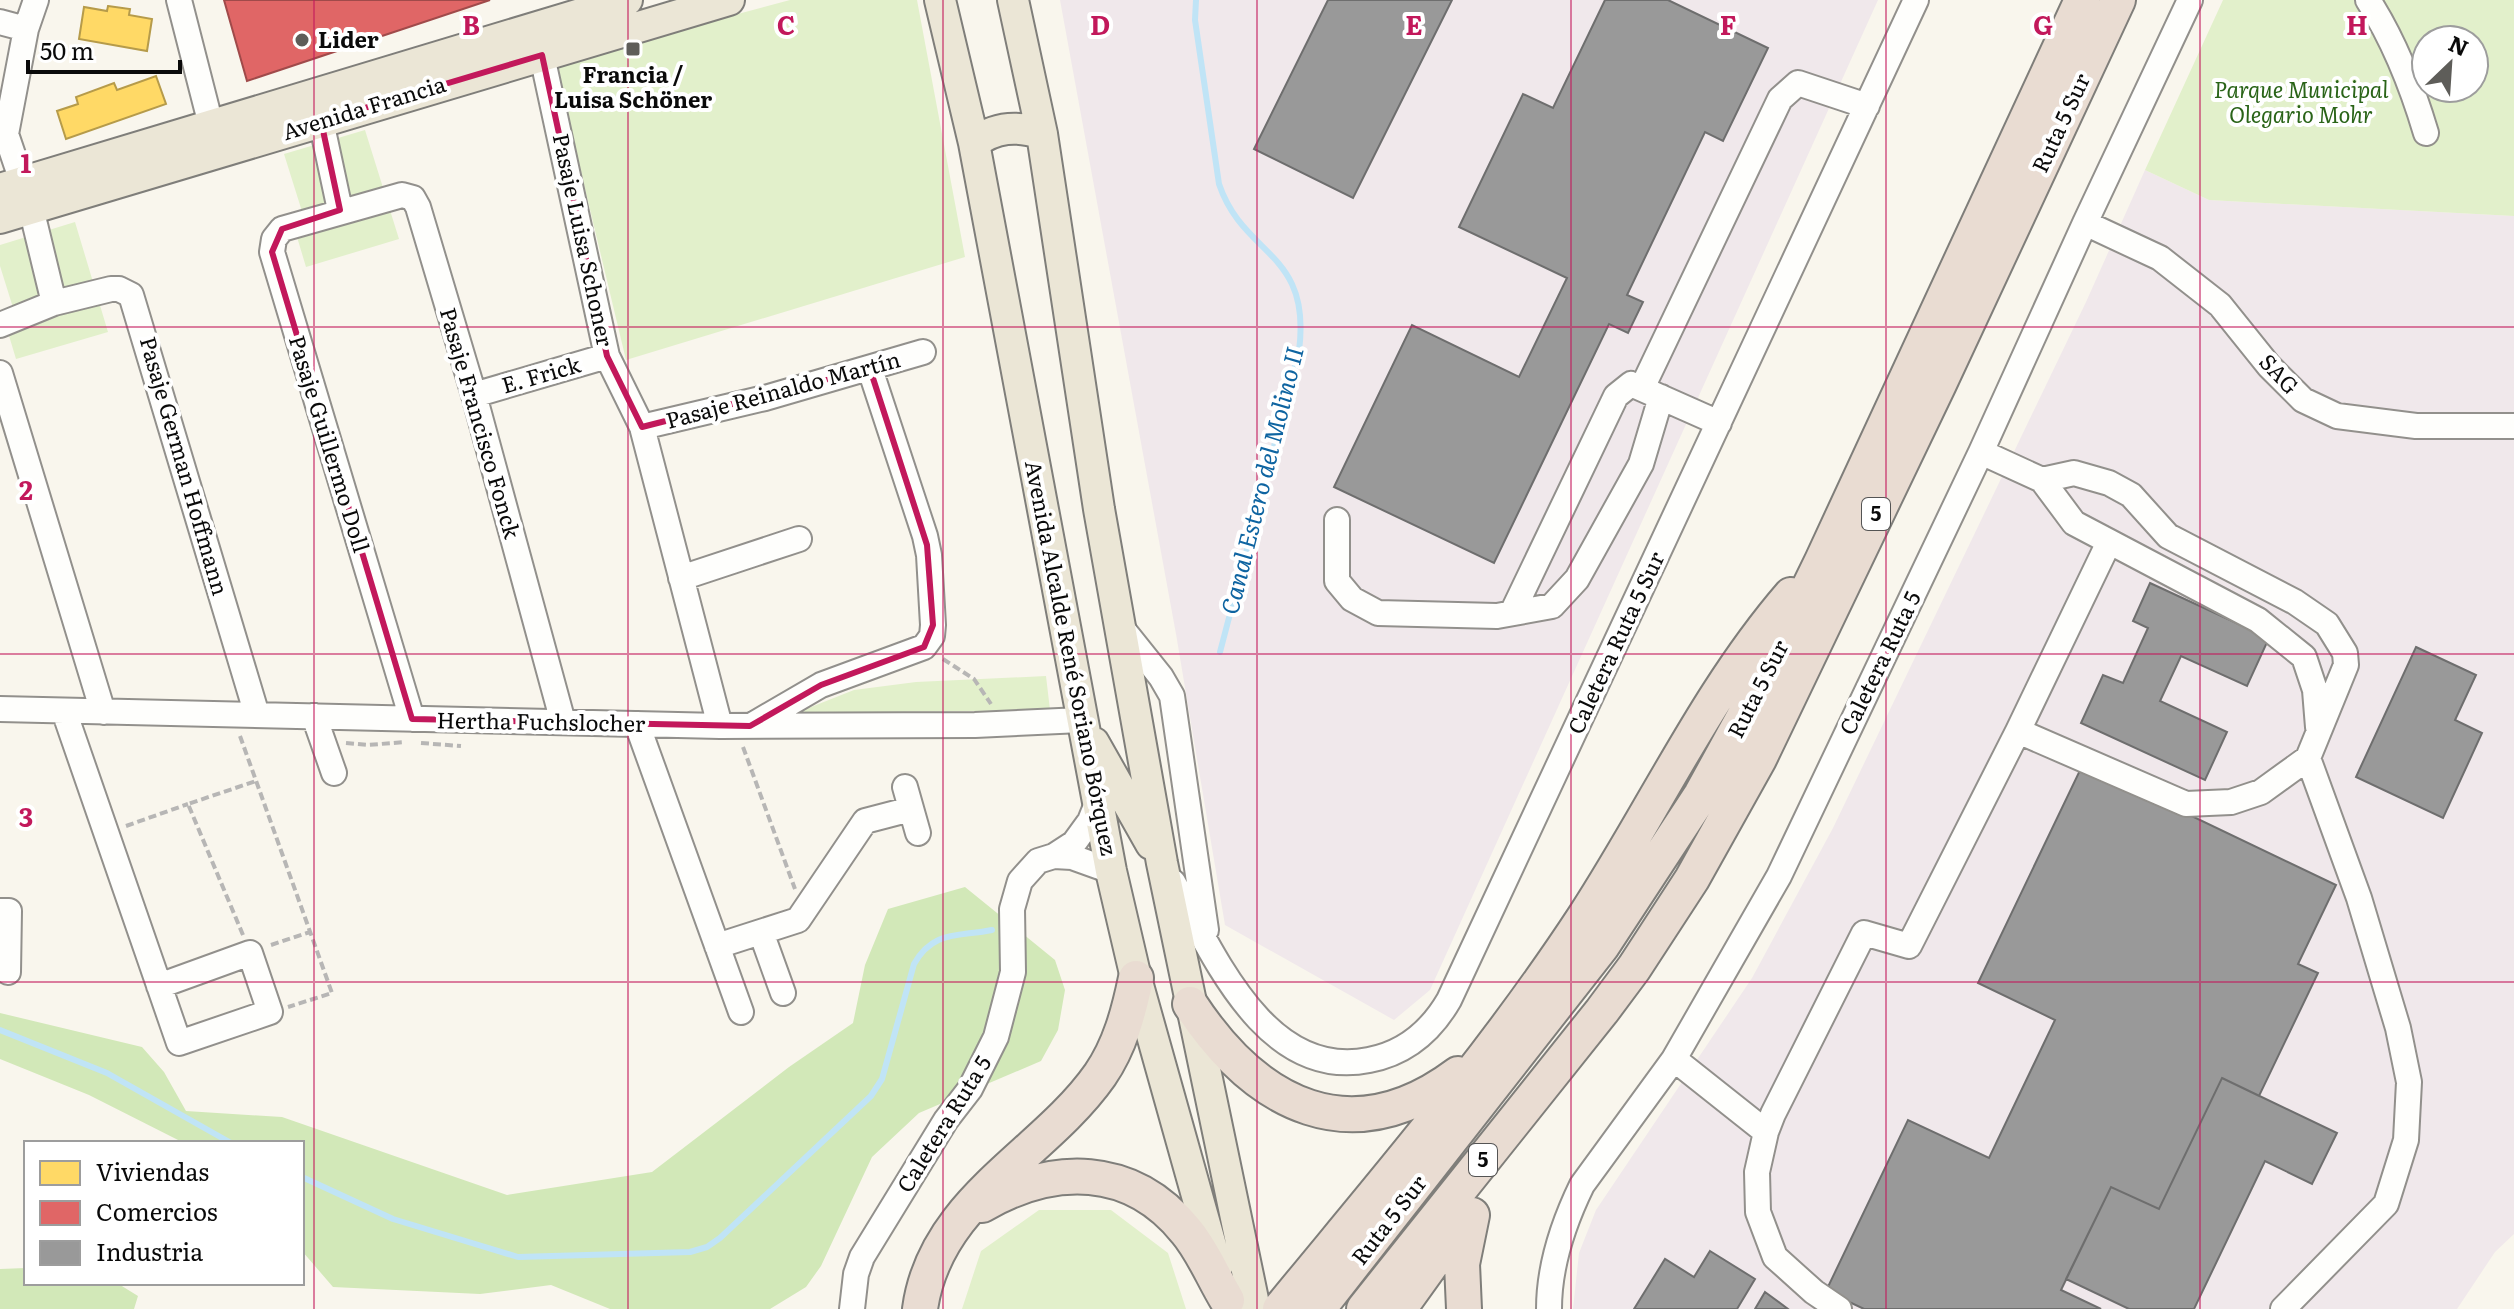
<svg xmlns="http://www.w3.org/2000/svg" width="2514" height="1309" font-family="Literata,serif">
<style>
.industrial{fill:#f0e8eb}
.green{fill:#e2f0cb;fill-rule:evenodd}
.forest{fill:#d2e8b8}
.homes{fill:#ffd966;stroke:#b69b4a;stroke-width:2}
.shops{fill:#e06666;stroke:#a04a4a;stroke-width:2}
.industry{fill:#999;stroke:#6e6e6e;stroke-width:2}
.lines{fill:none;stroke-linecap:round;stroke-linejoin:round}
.stream{stroke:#c0e4f6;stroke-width:6}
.minor-casing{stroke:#92908c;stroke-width:28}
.major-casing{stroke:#7f7e7a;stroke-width:34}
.highway-casing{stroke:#7f7e7a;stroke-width:38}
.path{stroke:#b7b6b5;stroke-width:4;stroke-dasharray:8 4;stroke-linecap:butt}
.minor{stroke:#fefefc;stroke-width:24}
.major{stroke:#ebe6d6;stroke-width:30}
.highway{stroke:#e9dcd2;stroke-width:34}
.marked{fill:none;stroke:#c2185b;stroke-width:6;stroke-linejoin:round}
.grid{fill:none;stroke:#c2185b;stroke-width:2;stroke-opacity:0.55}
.poi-dot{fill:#5e5d59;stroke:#fff;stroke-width:3}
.labels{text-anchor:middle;stroke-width:8;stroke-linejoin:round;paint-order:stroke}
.shield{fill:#fff;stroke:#545454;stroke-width:2}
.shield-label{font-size:20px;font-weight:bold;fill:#0a0a0a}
.poi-label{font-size:22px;font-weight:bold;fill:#0a0a0a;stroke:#fff;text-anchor:start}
.park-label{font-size:22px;font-style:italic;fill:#2a6418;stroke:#fff}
.street-label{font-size:22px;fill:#0a0a0a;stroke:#fff}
.water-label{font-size:24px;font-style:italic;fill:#0e64a1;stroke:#fff}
.grid-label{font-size:26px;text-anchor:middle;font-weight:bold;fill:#c2185b;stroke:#fff;stroke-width:8;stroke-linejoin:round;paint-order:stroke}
</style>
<rect width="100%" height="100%" fill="#f9f6ed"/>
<path class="industrial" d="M1060,0H1878L1430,990L1394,1020L1225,925L1176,634Z
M2145,170L2209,200L2514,216V1234L2495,1252L2457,1309H1573L1579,1253L1596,1210L1752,978L1833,828L2086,302Z"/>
<path class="green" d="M790,0H917L965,257L626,360L555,63Z
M2223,0H2514V216L2209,200L2145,170ZM2426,40H2474V88H2426Z
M365,130L399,239L306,267L297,237L305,221L284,154Z
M75,222L108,332L16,359L7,329L15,314L0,266V245Z
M1046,676L1050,710L796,713L854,690L916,682Z
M1039,1210H1111L1168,1253L1186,1309H962L981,1251Z"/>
<path class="forest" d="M965,887L1055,960L1065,990L1058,1030L1041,1061L919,1113L872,1157L821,1266L806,1287L770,1309H610L551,1285L480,1294L333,1287L302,1251V1143H184L89,1095L0,1059V1013L142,1047L164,1072L186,1111L282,1117L507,1195L652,1172L789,1067L853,1023L865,965L888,909Z
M26,1268V1283H117L138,1296L134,1309H0V1269Z"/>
<path class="homes" d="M108,6L130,9L129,15L152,19L147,51L79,39L84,7L107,11Z
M156,76L166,104L66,139L57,111L78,104L76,97L114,83L117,90Z"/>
<path class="shops" d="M224,0H490L247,81Z"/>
<path class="industry" d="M1328,0H1452L1353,198L1254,149Z
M1605,0H1668L1768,48L1723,141L1705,132L1627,295L1643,302L1628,333L1609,324L1494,563L1334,487L1412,325L1519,377L1567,278L1459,227L1523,94L1553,108Z
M2150,583L2269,638L2247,686L2181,656L2160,701L2227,732L2205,780L2081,723L2103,675L2123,683L2148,628L2133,621Z
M2416,647L2476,675L2455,720L2482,733L2443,818L2356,777Z
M2083,764L2336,885L2298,964L2318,973L2259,1096L2222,1078L2159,1209L2111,1187L2061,1290L2101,1309H1864L1826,1291L1908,1120L1989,1158L2055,1020L1978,983Z
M2222,1078L2337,1133L2312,1184L2265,1161L2194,1309H2129L2066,1279L2111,1187L2159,1209Z
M1710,1251L1755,1279L1737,1309H1634L1665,1259L1694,1277Z
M1765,1292L1788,1309H1755Z"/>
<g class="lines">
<path class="stream" d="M1196,0L1195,20L1219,184C1244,258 1312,250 1299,351L1220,652
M0,1030L107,1073L231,1143
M302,1177L393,1219L518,1257L690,1252L707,1247L720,1238L871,1096L882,1079L914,964C933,930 958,937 992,930"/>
<g class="minor-casing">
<path id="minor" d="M36,0L26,29L6,134L31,208L54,303
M179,0L211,125L202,139
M2368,0C2395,42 2412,86 2426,133
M0,22L26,29
M539,42L607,356L642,427L720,726
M321,121L340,210
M2085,223L2160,258L2220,305L2269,366L2303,400L2337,416L2416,426H2514
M0,325L54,303L111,289H119L131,295L257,715
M0,373L103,712
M1642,388L1780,99L1798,83L1867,106
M474,395L607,356
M642,427L765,398L923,352
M1981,452L2042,480L2074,523L2258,620L2304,657L2315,690L2318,727
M1337,520V581L1352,599L1378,613L1497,616L1552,606L1577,579L1641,464L1661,397
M681,578L799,539
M1512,613L1616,396L1631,384L1719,423
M1121,627L1161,677L1172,696L1206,930
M0,709L720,726L975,725L1081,720
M64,711L179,1043L270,1012L250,953L159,986
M314,716L334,773
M412,719L272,252L274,239L282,229L402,195L413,198L418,207L474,395L563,722
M637,724L741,1012
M754,724L821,685L924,647L932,636L933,625L929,555L925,536L870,369
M2018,731L2109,542
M905,787L918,833
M1054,856L1072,857L1111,871
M1173,882C1214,955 1266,1081 1369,1060C1406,1053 1431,1031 1449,1000L1916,0
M0,911H9L8,972
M761,932L783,993
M717,946L798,920L865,821L911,809
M1674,1059L1766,1132
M852,1309L856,1274L862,1257L946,1120L970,1089L996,1037L1013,972L1012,909L1020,881L1038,861L1054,856L1074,843L1090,821L1098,801
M1549,1309C1549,1265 1563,1224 1582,1185L1674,1059L1779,876L1981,452L2085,223L2190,0
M1839,1309L1814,1292L1775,1257L1758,1212L1757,1172L1766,1132L1773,1114L1864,933L1909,946L2018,731L2186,804L2231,802L2261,792L2308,758L2346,665L2345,653L2327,624L2295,602L2168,536L2131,495L2109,483L2074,473L2042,480
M2283,1309L2386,1204L2406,1140L2409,1082L2398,1028L2359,898L2308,758"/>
</g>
<g class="major-casing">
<path id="major" d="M940,0L974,143L1111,871L1136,978L1217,1267
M1013,0L1042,134L1099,509L1162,863L1255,1309
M974,143C995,127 1017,125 1042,134
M0,189L627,0
M0,218L729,0
M1094,743L1151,844"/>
</g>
<g class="highway-casing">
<path id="highway" d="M1190,1004C1257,1106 1351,1154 1458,1074
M982,1205C1053,1164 1131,1163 1186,1231C1203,1251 1213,1277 1227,1300
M920,1309C935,1200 1043,1156 1100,1075C1120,1046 1129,1012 1136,978
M1280,1309C1385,1181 1494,1055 1585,916C1654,810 1708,691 1791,595
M1318,1309L1602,946L1701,795L1761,686L1822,561L2082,0
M1364,1309L1602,1011L1634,968L1692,879L1759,759L1939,384L2118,0
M1399,1309L1465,1217
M1464,1309L1462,1264L1472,1215"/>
</g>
<path class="path" d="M943,659L974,679L991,704
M240,736L332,993L288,1007
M346,743L368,745L405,742
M421,743L461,746
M743,747L795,889
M126,826L188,804
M243,935L188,804L256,781
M271,945L310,932"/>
<use href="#minor" class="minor"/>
<use href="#major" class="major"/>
<use href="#highway" class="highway"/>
</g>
<path class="marked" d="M542,55L607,356L642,427L870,369L927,545L933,625L924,647L821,685L750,726L412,719L272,252L282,229L340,210L321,121Z"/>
<path class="grid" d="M314,0V1309M628,0V1309M943,0V1309M1257,0V1309M1571,0V1309M1886,0V1309M2200,0V1309M0,327H2514M0,654H2514M0,982H2514"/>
<g class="poi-dot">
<circle cx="302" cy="40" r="8"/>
<rect x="625" y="41" width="16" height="16" rx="4"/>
</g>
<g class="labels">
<g class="shield">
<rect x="1862" y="498" width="28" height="32" rx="6"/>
<rect x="1469" y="1144" width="28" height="32" rx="6"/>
</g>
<g class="shield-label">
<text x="1876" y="521">5</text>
<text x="1483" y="1167">5</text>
</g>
<g class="poi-label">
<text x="318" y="48">Lider</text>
<text x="633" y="83" text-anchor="middle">Francia /<tspan x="633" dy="25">Luisa Schöner</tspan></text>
</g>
<g class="park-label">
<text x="2301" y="98">Parque Municipal<tspan x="2301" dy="25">Olegario Mohr</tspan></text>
</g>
<g class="street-label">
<text transform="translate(364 108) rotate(-17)" y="8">Avenida Francia</text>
<text transform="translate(2061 123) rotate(-65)" y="8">Ruta 5 Sur</text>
<text transform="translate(583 240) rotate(78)" y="8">Pasaje Luisa Schoner</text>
<text transform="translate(2279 374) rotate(47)" y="8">SAG</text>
<text transform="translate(541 375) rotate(-16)" y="8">E. Frick</text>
<text transform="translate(783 390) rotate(-15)" y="8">Pasaje Reinaldo Martín</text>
<text transform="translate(480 423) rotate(74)" y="8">Pasaje Francisco Fonck</text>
<text transform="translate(329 444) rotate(73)" y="8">Pasaje Guillermo Doll</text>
<text transform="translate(184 466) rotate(74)" y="8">Pasaje German Hoffmann</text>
<text transform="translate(1616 643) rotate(-65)" y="8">Caletera Ruta 5 Sur</text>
<text transform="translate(1071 658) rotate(79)" y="8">Avenida Alcalde René Soriano Bórquez</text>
<text transform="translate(1880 663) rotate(-64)" y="8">Caletera Ruta 5</text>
<text transform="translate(1758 689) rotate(-63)" y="8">Ruta 5 Sur</text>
<text transform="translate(541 722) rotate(1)" y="8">Hertha Fuchslocher</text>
<text transform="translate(944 1124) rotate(-58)" y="8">Caletera Ruta 5</text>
<text transform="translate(1389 1220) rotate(-52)" y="8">Ruta 5 Sur</text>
</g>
<g class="water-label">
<text transform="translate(1263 481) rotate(-76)" y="8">Canal Estero del Molino II</text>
</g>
</g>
<g class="grid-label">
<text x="471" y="35">B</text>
<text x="786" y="35">C</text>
<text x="1100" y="35">D</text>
<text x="1414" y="35">E</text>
<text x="1728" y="35">F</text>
<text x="2043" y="35">G</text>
<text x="2357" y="35">H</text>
<text x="26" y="173">1</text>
<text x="26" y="500">2</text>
<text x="26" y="827">3</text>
</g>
<rect x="24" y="1141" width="280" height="144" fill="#ffffff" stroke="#9d9d9d" stroke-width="2"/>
<rect x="40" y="1161" width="40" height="24" fill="#ffd966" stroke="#9d9d9d" stroke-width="2"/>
<text x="96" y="1181" font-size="24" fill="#0a0a0a">Viviendas</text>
<rect x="40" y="1201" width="40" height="24" fill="#e06666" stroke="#9d9d9d" stroke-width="2"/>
<text x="96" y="1221" font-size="24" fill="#0a0a0a">Comercios</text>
<rect x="40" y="1241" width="40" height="24" fill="#999999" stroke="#9d9d9d" stroke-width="2"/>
<text x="96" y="1261" font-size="24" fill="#0a0a0a">Industria</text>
<g transform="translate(2450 64) rotate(25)"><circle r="38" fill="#ffffff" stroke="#9d9d9d" stroke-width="2"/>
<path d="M0-6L14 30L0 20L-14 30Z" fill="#5e5d59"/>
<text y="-12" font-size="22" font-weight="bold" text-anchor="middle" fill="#0a0a0a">N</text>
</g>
<path d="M28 60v12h152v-12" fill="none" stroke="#0a0a0a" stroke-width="4"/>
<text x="40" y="60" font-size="24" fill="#0a0a0a" stroke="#ffffff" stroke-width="6" paint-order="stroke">50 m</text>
</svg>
